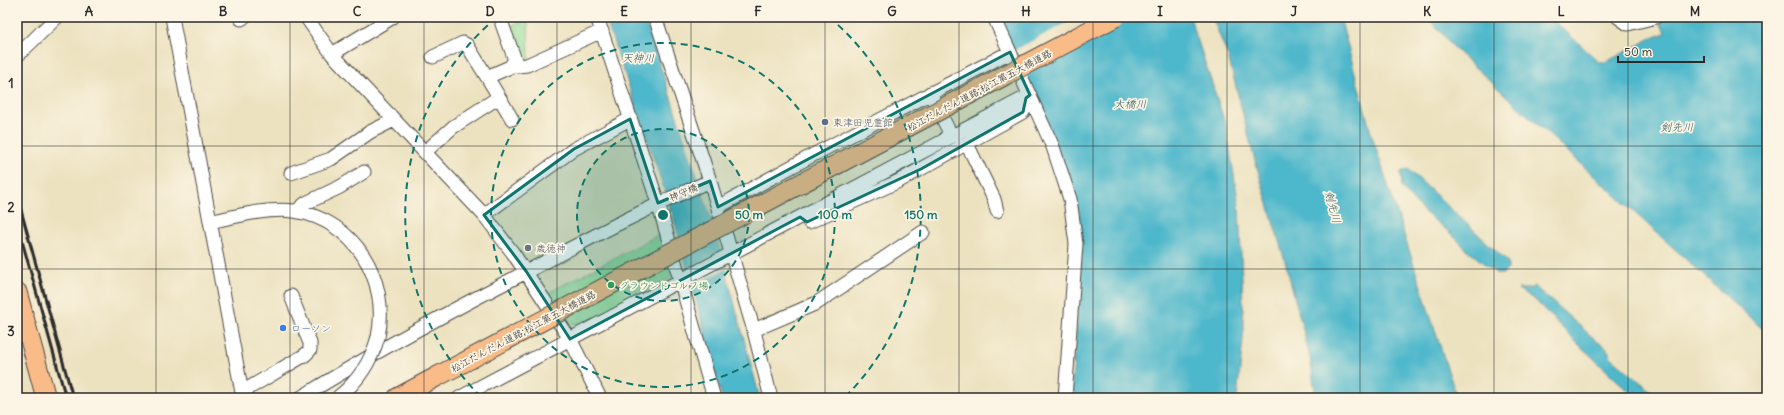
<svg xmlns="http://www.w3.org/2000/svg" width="1784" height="415" font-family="Delius,'Klee One',sans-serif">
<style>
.green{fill:#92db96;stroke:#5e8360}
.water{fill:#4eb7cb;stroke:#3c717b}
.pier{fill:#ece2c0}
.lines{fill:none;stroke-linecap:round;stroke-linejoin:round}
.minor-casing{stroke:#484641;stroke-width:15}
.highway-casing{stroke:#484641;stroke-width:21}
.minor{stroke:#fff;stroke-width:13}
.highway{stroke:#f9bc89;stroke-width:19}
.rail{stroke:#2b2b2b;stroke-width:3}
.minor-bridge-casing{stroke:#484641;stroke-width:15;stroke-linecap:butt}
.highway-bridge-casing{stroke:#484641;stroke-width:21;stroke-linecap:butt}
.minor-bridge{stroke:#fff;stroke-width:13}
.highway-bridge{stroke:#f9bc89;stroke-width:19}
.marked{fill:#0f766e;fill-opacity:0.2;stroke:#0f766e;stroke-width:3;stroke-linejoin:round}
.grid{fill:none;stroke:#2b2b2b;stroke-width:1;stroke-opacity:0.55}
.ring{fill:none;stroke:#0f766e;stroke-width:2;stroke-dasharray:7 5}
.service-dot{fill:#5c6f8a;stroke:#fcf5e5;stroke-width:1.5}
.worship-dot{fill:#6b7280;stroke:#fcf5e5;stroke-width:1.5}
.leisure-dot{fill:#2e9e5b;stroke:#fcf5e5;stroke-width:1.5}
.shop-dot{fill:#3f7fe0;stroke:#fcf5e5;stroke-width:1.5}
.labels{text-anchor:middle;stroke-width:3.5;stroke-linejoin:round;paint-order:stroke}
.street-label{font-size:10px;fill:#2b2b2b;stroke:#fcf5e5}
.service-label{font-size:10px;fill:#4e5e75;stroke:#fcf5e5;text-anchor:start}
.worship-label{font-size:10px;fill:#5b616d;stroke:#fcf5e5;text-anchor:start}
.leisure-label{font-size:10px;fill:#27864d;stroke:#fcf5e5;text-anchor:start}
.shop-label{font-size:10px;fill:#366cbe;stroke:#fcf5e5;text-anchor:start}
.water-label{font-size:11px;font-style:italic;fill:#375c63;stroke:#fcf5e5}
.centre{fill:#0f766e;stroke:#fcf5e5;stroke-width:2}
.ring-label{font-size:12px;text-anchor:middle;font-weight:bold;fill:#0f766e;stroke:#fcf5e5;stroke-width:3.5;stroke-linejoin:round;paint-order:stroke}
.neatline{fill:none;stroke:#2b2b2b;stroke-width:1.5}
.grid-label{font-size:13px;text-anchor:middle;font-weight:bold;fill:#2b2b2b}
</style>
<rect width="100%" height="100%" fill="#fcf5e5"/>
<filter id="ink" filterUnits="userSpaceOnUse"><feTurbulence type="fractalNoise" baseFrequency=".025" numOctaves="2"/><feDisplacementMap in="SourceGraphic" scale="8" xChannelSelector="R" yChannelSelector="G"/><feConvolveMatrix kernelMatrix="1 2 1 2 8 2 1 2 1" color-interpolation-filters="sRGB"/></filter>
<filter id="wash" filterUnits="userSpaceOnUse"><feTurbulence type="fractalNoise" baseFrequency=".012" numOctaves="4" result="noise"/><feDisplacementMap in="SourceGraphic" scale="16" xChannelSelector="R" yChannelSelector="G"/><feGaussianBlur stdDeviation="0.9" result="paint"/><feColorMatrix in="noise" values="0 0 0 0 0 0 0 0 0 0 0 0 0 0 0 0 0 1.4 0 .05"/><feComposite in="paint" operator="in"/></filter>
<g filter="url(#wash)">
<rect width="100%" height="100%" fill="#ece2c0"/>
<path class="green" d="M528,19L529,61L522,60L510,31L513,25Z
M664,232L675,276L585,324H572L548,293Z"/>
<path class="water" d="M605,17H644L714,228L760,398H722L672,211L667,212V211L671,209L669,203Z
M998,17H1190L1226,126L1239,206L1244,329L1237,398H1071L1082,249L1079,212L1068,177Z
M1212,17H1340L1371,133L1457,398H1316L1310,357L1287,268L1254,157L1228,56Z
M1425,17H1550L1599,62H1606L1655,36L1666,33L1656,17H1767V333L1457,51L1435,25Z
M1408,169L1508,262V269L1503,274L1496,273L1466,249L1448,231L1423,211L1409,196L1402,187L1401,172Z
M1534,286L1598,342L1606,347L1611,357L1659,398H1636L1575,341L1535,300L1518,289H1530Z"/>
<path class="pier" d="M1078,17H1128L1023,74L1013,51Z
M722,251L727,268L690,288L686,271Z"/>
</g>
<g filter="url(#ink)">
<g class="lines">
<g class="minor-casing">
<path id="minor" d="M172,17L243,398
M306,17L332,54L484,215L513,253L570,339L600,398
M597,17L658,203L714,398
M655,17L710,181L754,331L771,398
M994,17L1053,147L1070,199L1076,244L1065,398
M1618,17L1628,24L1656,17
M241,19L244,17
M332,54L393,17
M17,56L57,17
M433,57L463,43L467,45L487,77
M513,64L518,66L527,65L602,31
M499,97L512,119
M943,141L1030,95
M961,145L967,147L970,150L994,199L997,211
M425,152L453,127L499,97L487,77L510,67L515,60L502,24
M291,173L331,159L370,132L394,120
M718,207L813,155L1010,52
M300,212V208L306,203L340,187L364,172
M484,215L574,149L630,119
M210,222C237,216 266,208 294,211C355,220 390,280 378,337
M809,222L899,181L1023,112L1026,107L1024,99
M754,330L817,303L923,232
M242,392L305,355L310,350V343L291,296
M300,398C374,352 450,311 528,271C588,239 648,207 710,181
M459,398L943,141L946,139L949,131L930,93"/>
</g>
<g class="highway-casing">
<path id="highway" d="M17,292L46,398
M397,398L438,376"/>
</g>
<use href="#minor" class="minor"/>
<use href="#highway" class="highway"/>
<path class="rail" d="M17,196L73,398
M17,223L66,398"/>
<g class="minor-bridge-casing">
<path id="minor-bridge" d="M337,398C358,382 371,362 378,337"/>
</g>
<g class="highway-bridge-casing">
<path id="highway-bridge" d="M438,376L1115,17"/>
</g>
<use href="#minor-bridge" class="minor-bridge"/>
<use href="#highway-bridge" class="highway-bridge"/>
</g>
</g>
<path class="marked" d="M1010,52L1030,95L1026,98L1023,112L921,169L807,222L800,217L570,339L526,271L484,215L574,149L630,119L658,203L710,181L718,207Z"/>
<path class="grid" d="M156,17V398M290,17V398M424,17V398M557,17V398M691,17V398M825,17V398M959,17V398M1093,17V398M1227,17V398M1360,17V398M1494,17V398M1628,17V398M17,146H1767M17,269H1767"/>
<circle cx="663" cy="215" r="86" fill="#0f766e" fill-opacity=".12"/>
<g class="ring">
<circle cx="663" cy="215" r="86"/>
<circle cx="663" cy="215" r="172"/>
<path d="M481 397A258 258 0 0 1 497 17M829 17A258 258 0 0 1 845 397"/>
</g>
<circle class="service-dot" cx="825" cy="122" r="4"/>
<circle class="worship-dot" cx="528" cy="248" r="4"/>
<circle class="leisure-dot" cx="611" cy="285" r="4"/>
<circle class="shop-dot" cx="283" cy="328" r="4"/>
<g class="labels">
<g class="street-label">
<text transform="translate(979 90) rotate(-28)" y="4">松江だんだん道路;松江第五大橋道路</text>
<text transform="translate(683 192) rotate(-23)" y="4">神守橋</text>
<text transform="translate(523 331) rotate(-28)" y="4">松江だんだん道路;松江第五大橋道路</text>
</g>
<g class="service-label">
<text x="833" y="126">東津田児童館</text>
</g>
<g class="worship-label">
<text x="536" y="252">歳徳神</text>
</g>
<g class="leisure-label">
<text x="619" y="289">グラウンドゴルフ場</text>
</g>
<g class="shop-label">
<text x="291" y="332">ローソン</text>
</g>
<g class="water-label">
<text x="638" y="62">天神川</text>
<text x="1130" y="108">大橋川</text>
<text x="1677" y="131">剣先川</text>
<text transform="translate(1333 207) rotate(75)" y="4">剣先川</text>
</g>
</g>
<circle cx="663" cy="215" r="6" class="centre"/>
<g class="ring-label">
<text x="749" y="219">50 m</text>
<text x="835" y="219">100 m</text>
<text x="921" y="219">150 m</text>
</g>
<rect width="1784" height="415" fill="none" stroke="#fcf5e5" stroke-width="44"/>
<path d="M1618 56v6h86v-6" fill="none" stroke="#2b2b2b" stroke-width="2"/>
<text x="1624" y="56" font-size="12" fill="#2b2b2b" stroke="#fcf5e5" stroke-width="3" paint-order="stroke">50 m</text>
<rect x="22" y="22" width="1740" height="371" class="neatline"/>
<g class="grid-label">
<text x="89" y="16">A</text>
<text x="223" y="16">B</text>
<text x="357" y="16">C</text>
<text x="490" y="16">D</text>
<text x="624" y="16">E</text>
<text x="758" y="16">F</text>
<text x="892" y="16">G</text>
<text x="1026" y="16">H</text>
<text x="1160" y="16">I</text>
<text x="1294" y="16">J</text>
<text x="1427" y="16">K</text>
<text x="1561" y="16">L</text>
<text x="1695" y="16">M</text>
<text x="11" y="88">1</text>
<text x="11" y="212">2</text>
<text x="11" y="336">3</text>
</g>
</svg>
